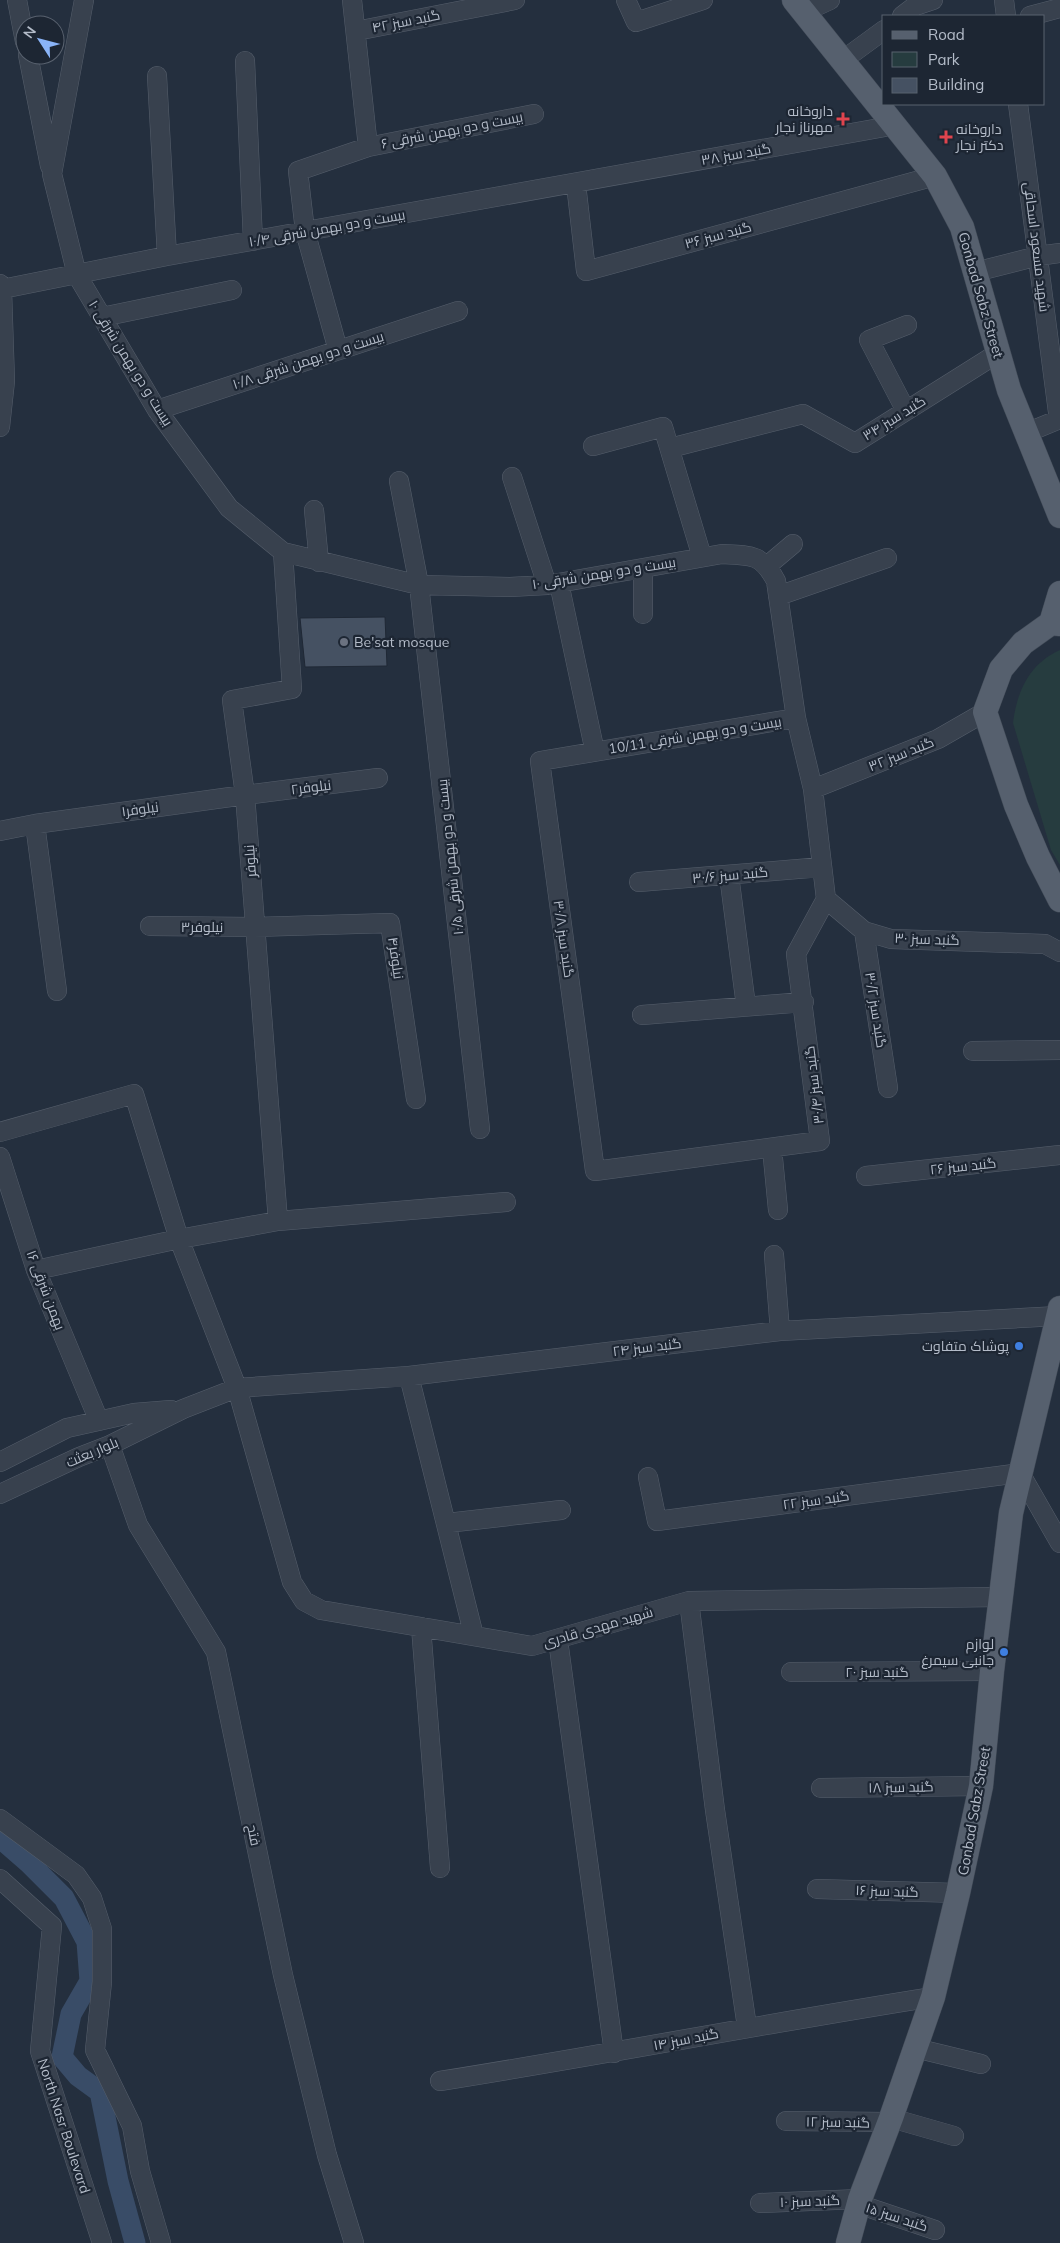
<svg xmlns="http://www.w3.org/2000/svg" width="1060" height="2243" font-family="Mulish,Cairo,sans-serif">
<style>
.green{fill:#263c3f}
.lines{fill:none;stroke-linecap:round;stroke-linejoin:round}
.canal{stroke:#394c67;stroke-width:21}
.building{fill:#455162;stroke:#1f2835}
.minor-casing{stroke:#565f6c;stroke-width:20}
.major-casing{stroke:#414a57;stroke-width:25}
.minor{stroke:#38414e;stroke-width:19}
.major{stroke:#56606e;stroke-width:24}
.health-dot{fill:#e0444e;stroke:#1d2633;stroke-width:2}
.worship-dot{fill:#6b7280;stroke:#1d2633;stroke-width:2}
.shop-dot{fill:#3f7fe0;stroke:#1d2633;stroke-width:2}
.labels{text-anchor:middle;stroke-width:4.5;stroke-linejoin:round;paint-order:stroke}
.street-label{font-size:14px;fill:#b4bcc9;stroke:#1d2633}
.poi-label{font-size:14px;fill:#b4bcc9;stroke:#1d2633;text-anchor:end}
</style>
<rect width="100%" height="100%" fill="#242f3e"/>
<path class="green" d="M1060,650V865L1051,850L1013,723C1017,691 1029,664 1060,650Z"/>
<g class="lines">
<path class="canal" d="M0,1838L29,1863L64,1898L87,1942L90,1981L71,2014L62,2057L78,2076L100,2092L118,2181L135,2243"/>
</g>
<path class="building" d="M385,617L387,666L305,667L300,618Z"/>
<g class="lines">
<g class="minor-casing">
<path id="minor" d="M17,0L25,42
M84,0L52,174L77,275L157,410L229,508L283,552L419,585L510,587L547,585L722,554C751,555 762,554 776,581L796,718L813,789L826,899L864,931L891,939L1045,944L1060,952
M352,0L368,147L534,114
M626,0L636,22L703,0
M1004,0L1006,16
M804,12L830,0
M902,16L915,6L933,0
M1030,16L1060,8
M356,31L515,0
M28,55L50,166
M843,60L884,30
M245,61L253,241
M157,76L167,256
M1018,104L1059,420
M576,184L586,271L935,176
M975,272L1038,256L1060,253
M0,284L2,289L5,381L0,427
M2,289L167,256L896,125
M102,317L232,290
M338,350L305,231L298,171L368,147
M157,410L458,311
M906,411L869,340L907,325
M1026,433L1060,419
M593,446L663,427L702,557
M670,448L803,414L855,443L998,353
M512,477L547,585
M399,481L419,585L480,1129
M314,510L319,562
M768,565L793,544
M559,583L595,752
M778,596L887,558
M643,614V569
M796,718L540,761L595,1171L820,1141L796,954L826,899
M813,789L938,739L985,712
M35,824L57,991
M0,831L35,824L245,795L378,778
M729,875L746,1006
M639,882L822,867
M150,926L254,927L390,923L416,1099
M864,931L888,1088
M642,1015L804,1002
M973,1051L1060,1050
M0,1132L134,1094L179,1239L237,1388L292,1582L304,1601L321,1610L532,1646L689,1601L1001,1597
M772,1148L778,1210
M0,1157L36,1270L99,1421
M866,1176L1060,1155
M278,1221L245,795L232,700L292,689L283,552
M774,1255L780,1331
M36,1270L179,1239L278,1221L506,1202
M409,1376L474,1636
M110,1445L138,1525L216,1652L283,1975L327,2155L354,2243
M0,1462L67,1428L134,1413L171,1410
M648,1477L657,1521L1020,1473L1060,1543
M0,1494L79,1457L110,1445L183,1409L237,1388L409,1376L780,1331L1058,1316
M447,1523L561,1510
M689,1601L715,1810L747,2027
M421,1627L440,1868
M558,1640L614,2053
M791,1672L992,1671
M821,1788L981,1786
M0,1819L76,1875L92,1898L102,1929V1982L95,2050L132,2126L140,2171L161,2243
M0,1879L52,1926L40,2051L102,2243
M817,1889L958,1893
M915,2048L981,2064
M440,2081C604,2055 768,2023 933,1997
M891,2118L954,2136
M786,2121L889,2122
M760,2203L860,2199
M858,2204L935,2230"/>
</g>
<g class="major-casing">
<path id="major" d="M794,0L935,176L962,227L1009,390L1060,516
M1051,623L1060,593
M1060,624L1051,623L1023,643L1001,669L985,712L1016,805L1038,857L1060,900
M848,2243L860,2199L891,2118L933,1997L958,1893L981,1786L992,1671L1011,1513L1060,1308"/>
</g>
<use href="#minor" class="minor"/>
<use href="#major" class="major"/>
</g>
<g class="health-dot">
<path d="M840.5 111.5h5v5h5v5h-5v5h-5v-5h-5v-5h5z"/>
<path d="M943.5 129.5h5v5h5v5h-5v5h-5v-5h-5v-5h5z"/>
</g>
<circle class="worship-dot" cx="344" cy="642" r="5"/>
<g class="shop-dot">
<circle cx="1019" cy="1346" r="5"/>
<circle cx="1004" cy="1652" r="5"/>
</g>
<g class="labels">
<g class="street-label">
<text transform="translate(406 21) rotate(-11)" y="5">گنبد سبز ۴۲</text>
<text transform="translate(452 130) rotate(-11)" y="5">بیست و دو بهمن شرقی ۶</text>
<text transform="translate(736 154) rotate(-10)" y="5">گنبد سبز ۳۸</text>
<text transform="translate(327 228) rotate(-10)" y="5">بیست و دو بهمن شرقی ۱۰/۴</text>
<text transform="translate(718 235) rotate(-15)" y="5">گنبد سبز ۳۶</text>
<text transform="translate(1037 247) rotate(83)" y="5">شهید مسعود اسحاقی</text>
<text transform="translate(981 295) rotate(74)" y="5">Gonbad Sabz Street</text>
<text transform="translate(308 360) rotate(-18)" y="5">بیست و دو بهمن شرقی ۱۰/۸</text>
<text transform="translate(131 363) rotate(58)" y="5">بیست و دو بهمن شرقی ۱۰</text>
<text transform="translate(894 418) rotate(-32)" y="5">گنبد سبز ۳۴</text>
<text transform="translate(604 573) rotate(-9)" y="5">بیست و دو بهمن شرقی ۱۰</text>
<text transform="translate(695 735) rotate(-9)" y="5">بیست و دو بهمن شرقی 10/11</text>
<text transform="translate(901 754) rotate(-22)" y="5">گنبد سبز ۳۲</text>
<text transform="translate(311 787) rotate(-7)" y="5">نیلوفر۲</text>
<text transform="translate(140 809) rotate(-8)" y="5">نیلوفر۱</text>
<text transform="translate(450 857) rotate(-96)" y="5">بیست و دو بهمن شرقی ۱۰/۵</text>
<text transform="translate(250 861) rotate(-94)" y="5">نیلوفر</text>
<text transform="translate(730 875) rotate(-5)" y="5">گنبد سبز ۳۰/۶</text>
<text x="202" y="932">نیلوفر۳</text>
<text transform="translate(564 939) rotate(82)" y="5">گنبد سبز ۳۰/۸</text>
<text transform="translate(927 939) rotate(2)" y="5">گنبد سبز ۳۰</text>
<text transform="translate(396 958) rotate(82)" y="5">نیلوفر۴</text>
<text transform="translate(876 1010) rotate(81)" y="5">گنبد سبز ۳۰/۲</text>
<text transform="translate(814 1085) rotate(-97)" y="5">گنبد سبز ۳۰/۴</text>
<text transform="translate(963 1166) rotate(-6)" y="5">گنبد سبز ۲۶</text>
<text transform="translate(46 1290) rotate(69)" y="5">بهمن شرقی ۱۶</text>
<text transform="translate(647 1347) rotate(-7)" y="5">گنبد سبز ۲۴</text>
<text transform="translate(92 1452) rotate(-23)" y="5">بلوار بعثت</text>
<text transform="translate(816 1500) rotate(-8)" y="5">گنبد سبز ۲۲</text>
<text transform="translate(598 1627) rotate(-16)" y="5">شهید مهدی قادری</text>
<text x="877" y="1677">گنبد سبز ۲۰</text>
<text transform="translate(901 1787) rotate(-1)" y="5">گنبد سبز ۱۸</text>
<text transform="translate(974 1811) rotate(-80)" y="5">Gonbad Sabz Street</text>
<text transform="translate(254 1835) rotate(78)" y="5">فتح</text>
<text transform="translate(887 1891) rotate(2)" y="5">گنبد سبز ۱۶</text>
<text transform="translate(686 2039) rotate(-11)" y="5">گنبد سبز ۱۴</text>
<text transform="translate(838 2122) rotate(1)" y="5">گنبد سبز ۱۲</text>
<text transform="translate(64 2126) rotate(72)" y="5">North Nasr Boulevard</text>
<text transform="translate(810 2201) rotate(-2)" y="5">گنبد سبز ۱۰</text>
<text transform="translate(897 2217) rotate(18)" y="5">گنبد سبز ۱۵</text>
</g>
<g class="poi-label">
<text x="833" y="116">داروخانه<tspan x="833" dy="16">مهرناز نجار</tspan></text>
<text x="956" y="134" text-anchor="start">داروخانه<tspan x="956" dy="16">دکتر نجار</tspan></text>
<text x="354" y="647" text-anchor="start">Be'sat mosque</text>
<text x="1009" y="1351">پوشاک متفاوت</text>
<text x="994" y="1649">لوازم<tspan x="994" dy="16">جانبی سیمرغ</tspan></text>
</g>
</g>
<rect x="882" y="15" width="162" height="90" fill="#1d2633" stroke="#59626f"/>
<rect x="892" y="31" width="25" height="8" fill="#56606e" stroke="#59626f"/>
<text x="928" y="40" font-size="15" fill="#b4bcc9">Road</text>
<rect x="892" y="52" width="25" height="15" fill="#263c3f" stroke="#59626f"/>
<text x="928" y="65" font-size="15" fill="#b4bcc9">Park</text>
<rect x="892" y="78" width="25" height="15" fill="#455162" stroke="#59626f"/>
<text x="928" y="90" font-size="15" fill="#b4bcc9">Building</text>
<g transform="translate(40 40) rotate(306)"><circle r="24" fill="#1d2633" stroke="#59626f"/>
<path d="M0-4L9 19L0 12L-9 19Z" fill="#8ab4f8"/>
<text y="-8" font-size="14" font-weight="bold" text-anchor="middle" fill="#b4bcc9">N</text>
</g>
</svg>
